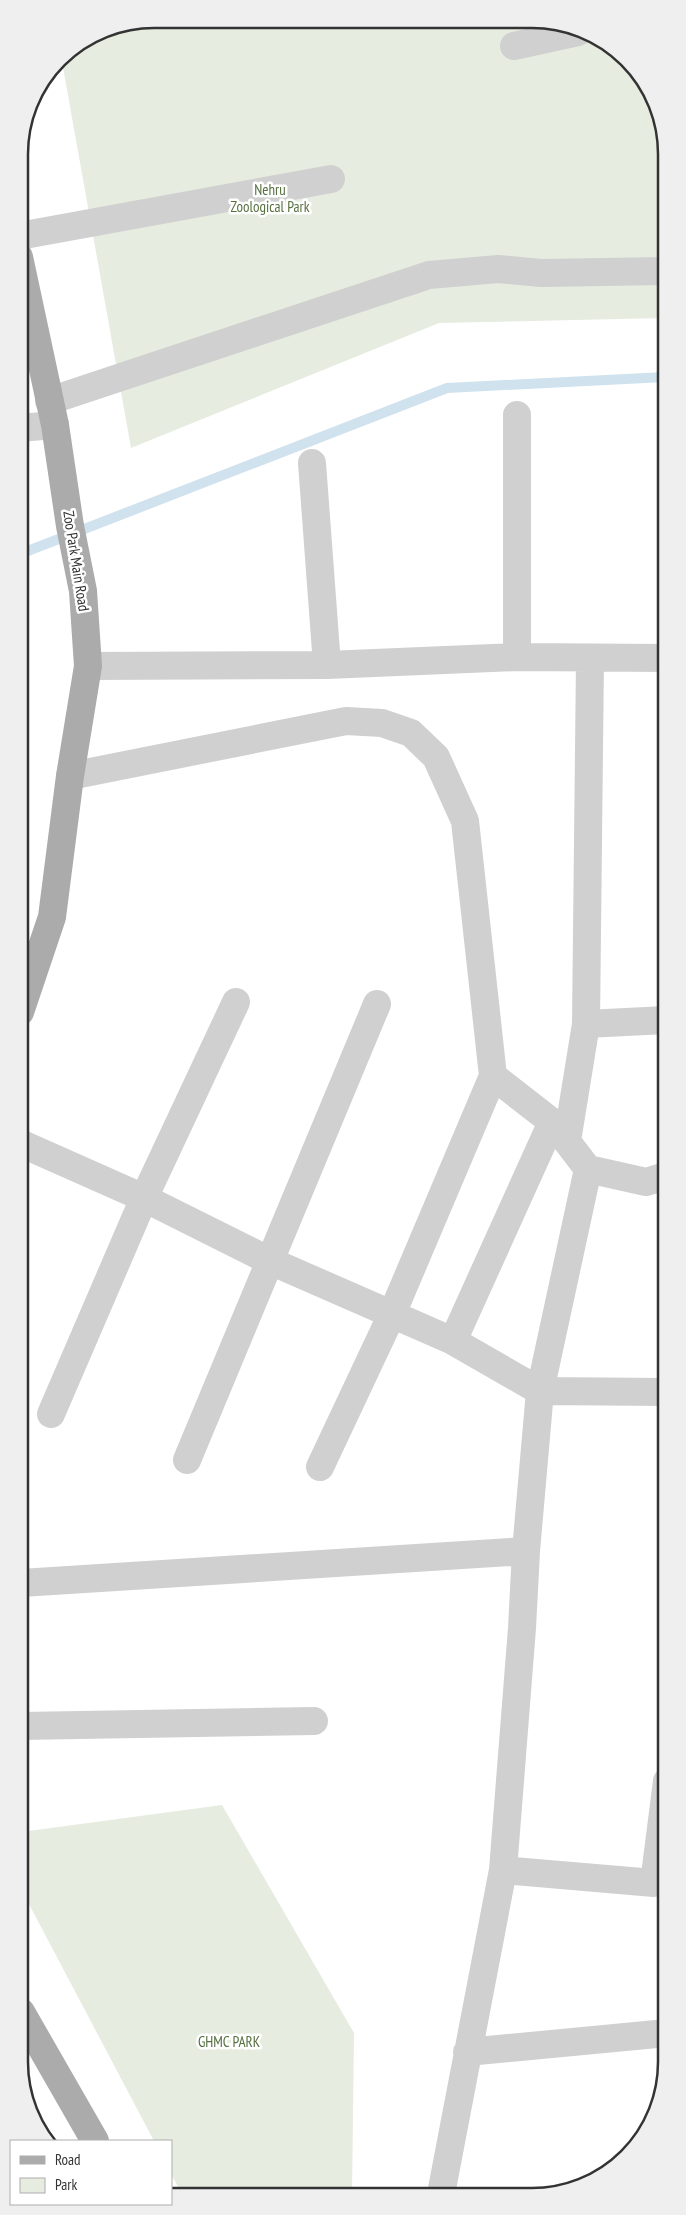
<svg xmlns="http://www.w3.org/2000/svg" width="686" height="2215" font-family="'PT Sans Narrow',sans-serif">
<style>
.green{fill:#e6ecdf}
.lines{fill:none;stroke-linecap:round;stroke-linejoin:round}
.stream{stroke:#cfe2ee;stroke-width:10}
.minor{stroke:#d0d0d0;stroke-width:28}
.major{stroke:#ababab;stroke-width:28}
.labels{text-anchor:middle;stroke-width:5;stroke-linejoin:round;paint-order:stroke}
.park-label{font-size:15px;fill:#56703f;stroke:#fff}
.street-label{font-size:15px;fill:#333;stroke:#fff}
.rim{fill:none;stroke:#333;stroke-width:2.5}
</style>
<rect width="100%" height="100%" fill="#fff"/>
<path class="green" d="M154,19L559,21L628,58L665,128V318L439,323L131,448L61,56L102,29Z
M222,1805L354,2033L352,2194H182L171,2174V2141H154L21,1889V1832Z"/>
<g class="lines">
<path class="stream" d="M20,554L447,388L665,377"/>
<path class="minor" d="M514,46L578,32
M19,236L331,179
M49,401L429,275L498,269L541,273L665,271
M19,428L55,425
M312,463L327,665
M517,657V415
M88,666L327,665L517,657L665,658
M70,776L346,721L382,723L411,733L436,757L465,821L493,1076L392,1314L320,1467
M586,1024L666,1020
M493,1076L552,1122L588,1169L646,1182L666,1176
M567,1141L586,1024L590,659
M20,1143L144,1198L270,1261L453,1341L540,1391L666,1392
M453,1341L552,1122
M51,1414L144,1198L236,1002
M187,1460L377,1004
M21,1583L526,1551
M21,1726L314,1721
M503,1870L654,1883L667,1781
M467,2052L667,2033
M441,2194L503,1870L522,1628L526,1551L540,1391L588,1169"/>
<path class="major" d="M19,257L55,425L70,526L83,591L88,666L70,776L52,917L20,1012
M21,2012L95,2141"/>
</g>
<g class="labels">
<g class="park-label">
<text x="270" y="195">Nehru<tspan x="270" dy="17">Zoological Park</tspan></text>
<text x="229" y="2047">GHMC PARK</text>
</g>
<g class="street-label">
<text transform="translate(76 561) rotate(81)" y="5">Zoo Park Main Road</text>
</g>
</g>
<path d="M0 0H686V2215H0ZM154 28H532A126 126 0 0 1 658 154V2062A126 126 0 0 1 532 2188H154A126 126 0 0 1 28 2062V154A126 126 0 0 1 154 28Z" fill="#efefef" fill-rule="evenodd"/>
<path class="rim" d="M154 28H532A126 126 0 0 1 658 154V2062A126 126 0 0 1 532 2188H154A126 126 0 0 1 28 2062V154A126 126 0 0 1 154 28Z"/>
<rect x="10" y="2140" width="162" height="65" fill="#ffffff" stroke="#adadad"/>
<rect x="20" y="2156" width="25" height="8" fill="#ababab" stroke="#adadad"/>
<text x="55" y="2165" font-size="15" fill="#333333">Road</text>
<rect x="20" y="2178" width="25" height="15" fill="#e6ecdf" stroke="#adadad"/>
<text x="55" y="2190" font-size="15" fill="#333333">Park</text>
</svg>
